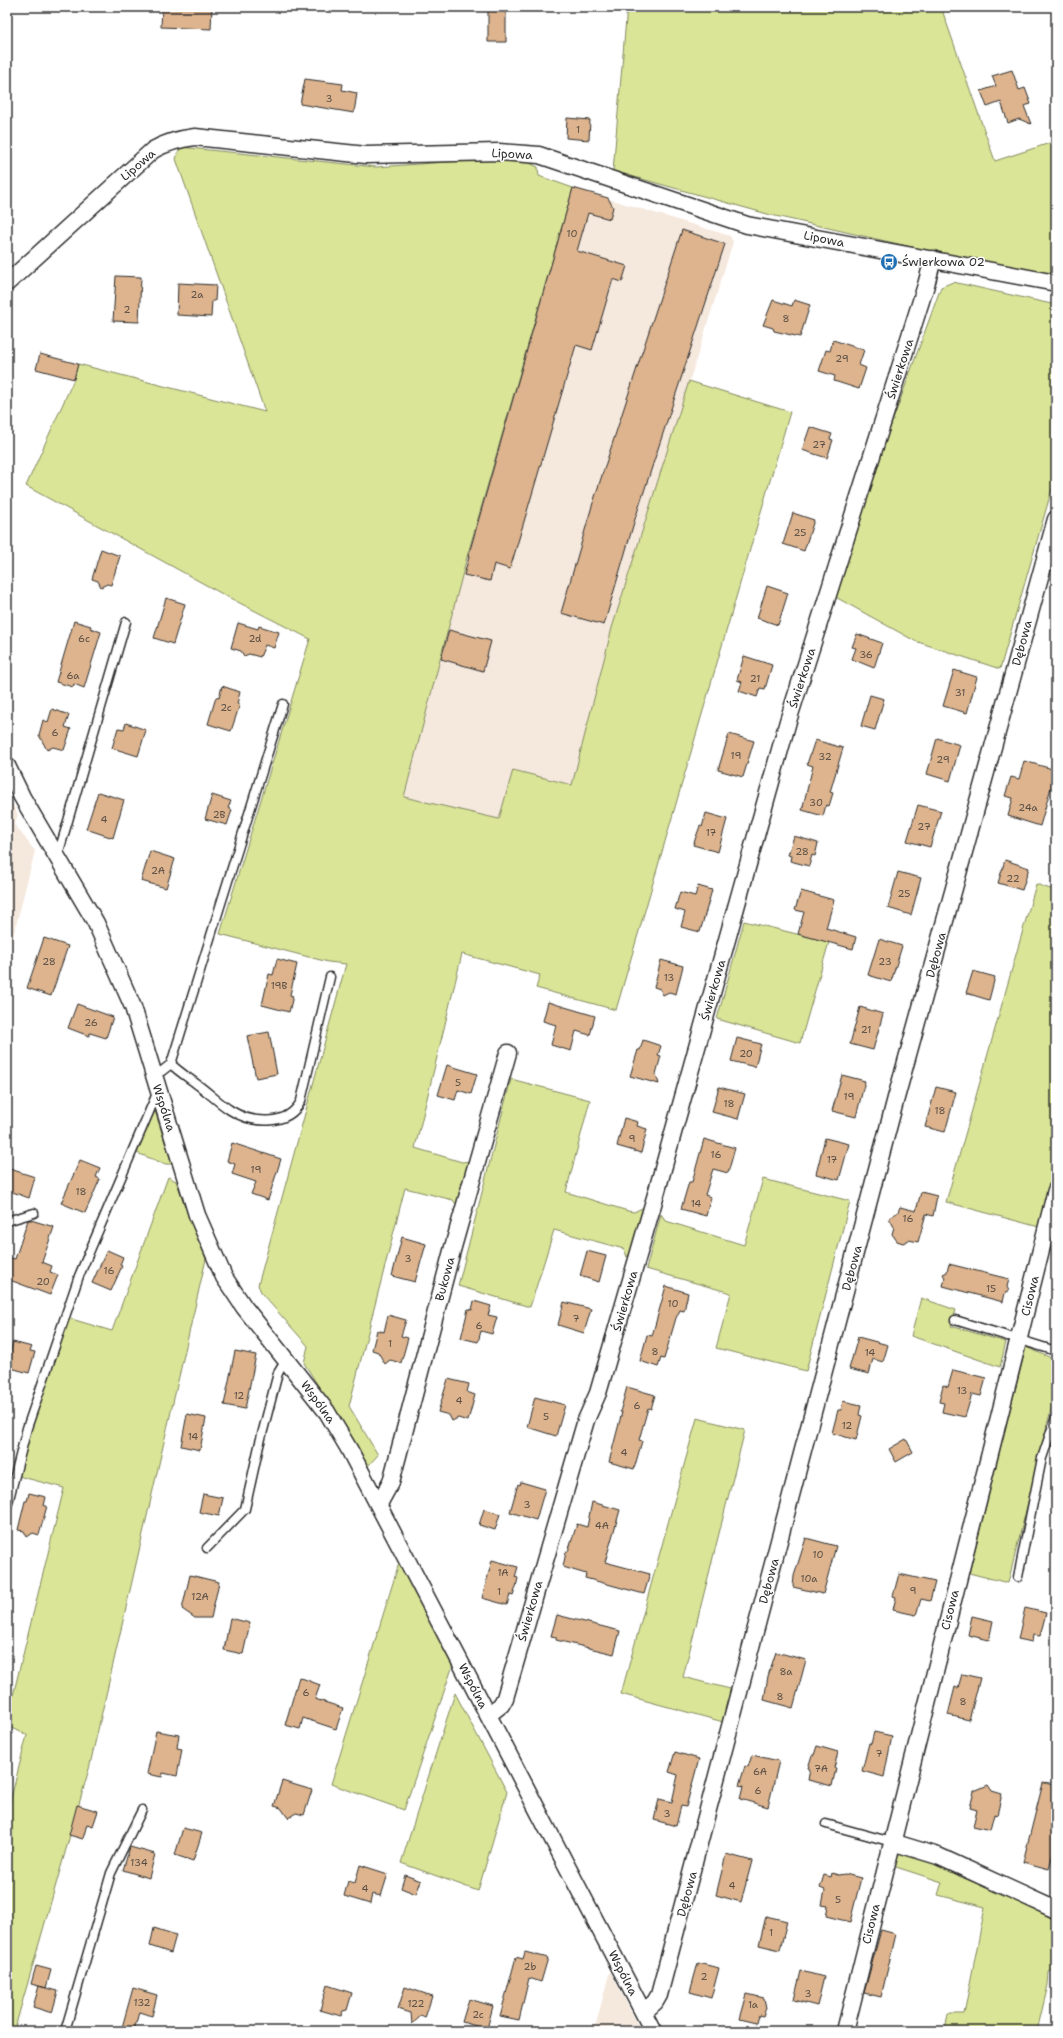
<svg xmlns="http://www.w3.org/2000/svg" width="1063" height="2038" font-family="'Shantell Sans',sans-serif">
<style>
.built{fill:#f5e8dd}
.green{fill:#dae597;stroke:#828861}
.building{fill:#ddb48e;stroke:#2b2b2b}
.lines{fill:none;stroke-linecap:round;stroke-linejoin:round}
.service-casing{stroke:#2b2b2b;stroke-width:11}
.minor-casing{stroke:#2b2b2b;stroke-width:19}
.service{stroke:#fff;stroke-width:8}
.minor{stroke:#fff;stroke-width:16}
.labels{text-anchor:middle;stroke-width:3;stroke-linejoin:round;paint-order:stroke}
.number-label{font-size:10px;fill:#584d44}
.street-label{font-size:12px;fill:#2b2b2b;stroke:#fff}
.poi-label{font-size:12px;fill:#2b2b2b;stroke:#fff;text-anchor:start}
</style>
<rect width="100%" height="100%" fill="#fff"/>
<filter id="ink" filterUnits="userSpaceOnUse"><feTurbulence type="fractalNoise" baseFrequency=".025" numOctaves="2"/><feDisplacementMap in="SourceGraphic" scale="8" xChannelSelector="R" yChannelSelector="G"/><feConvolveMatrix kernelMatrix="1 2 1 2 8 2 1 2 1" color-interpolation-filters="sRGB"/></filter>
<g filter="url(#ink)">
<path class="built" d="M573,188L730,236L733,242L612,628L572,785L513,770L500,819L404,797L467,557Z
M7,794L18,815L14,824L35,851L7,960Z
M610,1971L641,2031H594Z"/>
<path class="green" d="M627,7H941L995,161L1056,141V275L951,256L771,215L613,171Z
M180,147L376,167L490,159L523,160L538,167L539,176L573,188L467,557L404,797L499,819L513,770L572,785L612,628L689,381L790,412L616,1010L536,988L540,975L462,954L415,1148L462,1162L470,1161L458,1207L453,1200L405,1188L349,1406L378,1455L368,1466L304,1363L308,1346L262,1294L258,1285L346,964L328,962L220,934L310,639L226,596L26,486L74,379L78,364L265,412L176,159Z
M953,282L1056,305V475L1000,669L915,641L830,594L941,287Z
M1036,884L1056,891V1161L1039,1227L946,1202Z
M744,921L829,942L800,1043L717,1019Z
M511,1079L590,1100L566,1192L628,1211L634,1212L642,1208L645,1209L632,1251L627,1257L624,1249L554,1230L530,1307L458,1286Z
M154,1108L172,1164H165L137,1153Z
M168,1177L176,1181L206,1259L89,1769L14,2031H7V1814L27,1735L7,1726V1720L64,1488L18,1476L30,1431L68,1318L112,1331Z
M763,1179L850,1201L806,1371L716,1348L731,1293L646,1269L661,1214L666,1221L744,1245Z
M921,1298L956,1310L951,1326L1006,1342L1000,1367L911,1336Z
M1026,1347L1056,1360V1389L1008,1583L969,1573Z
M697,1418L745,1430L683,1677L734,1690L727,1723L621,1694Z
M399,1563L454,1662L404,1810L331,1784Z
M455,1693L507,1792L478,1891L401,1863Z
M904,1851L959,1870V1876L1029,1905L1056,1921V1968L1049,1972L1048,1985L1037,2031H945L948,2014H964L985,1907L938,1895L942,1882L890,1865L895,1856Z"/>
<path class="building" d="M162,7H212L211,29L161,27Z
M488,7H506V42H488Z
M1012,70L1019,90L1025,88L1031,104L1024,106L1031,124L1019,119L1008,123L1001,102L987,107L981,91L996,86L992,76Z
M305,79L343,84L342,90L357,93L354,113L300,104Z
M567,118L590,120L589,140L566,138Z
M573,188L608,198L613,207L610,219L588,213L577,251L627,266L622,282L613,279L592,350L576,345L510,569L494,564L490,581L464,575L469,557H468Z
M682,230L725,244L635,519L604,625L561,613L592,506Z
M116,276L141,277L139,322L113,321Z
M178,283L216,285L215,301H212L211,317L177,315Z
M773,300L792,306L794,300L810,305L800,337L774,331L773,328L763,325Z
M833,340L864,350L859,365L866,368L859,389L834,381L835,376L819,371L826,350L830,351Z
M40,354L78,364L74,379L36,369Z
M810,427L832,434L830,439L833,440L827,458L802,450Z
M793,513L814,520L804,551L783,544Z
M101,549L120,556L111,585L107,584L101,587L98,581L92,579Z
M767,586L788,593L778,625L757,618Z
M166,598L185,604L173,644L154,638Z
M74,621L91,626L90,628L101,632L84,688L74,684L73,687L56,682Z
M238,623L258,629L259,626L279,632L274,648L265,645L260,657L249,654L244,656L241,651L231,648Z
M449,630L491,641L483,671L441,659Z
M857,634L882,643L874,668L852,659L856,648L852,647Z
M744,656L772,665L765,689L760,688L757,697L739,691L742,682L737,680Z
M954,670L977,677L967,713L943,706Z
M222,686L240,692L237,704H240L231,731L208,724L216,697L219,698Z
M870,695L884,699L875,730L861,726Z
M52,709L69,715L65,727L71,729L64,750L53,747L47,750L39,735L43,720L48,722Z
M126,723L146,730L138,756L112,748L118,728L124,729Z
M729,734L754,741L743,777L718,770Z
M937,738L960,745L950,781L927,774Z
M815,740L843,748L830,792L833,793L829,806L826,805L823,816L802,810L813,766L807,764Z
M1024,761L1056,770L1040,826L1008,816L1013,798L1005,796L1011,777L1019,779Z
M98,792L124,800L113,838L86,829Z
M212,795L231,801L228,808L232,810L227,825L205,819Z
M918,805L941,811L930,847L907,841Z
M706,813L727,819L718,852L693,845L700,826L702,827Z
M794,836L818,843L815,856L812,855L809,866L790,861L791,856L788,855Z
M150,851L175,859L166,888L141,881Z
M1005,860L1029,868L1022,890L998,883Z
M898,872L921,878L911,915L888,908Z
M698,886L712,890L700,932L681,927L685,912L675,909L680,892L695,896Z
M801,891L834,900L826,928L856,937L853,949L798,934L804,912L795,910Z
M44,938L68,946L51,996L27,988Z
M879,939L902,946L891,982L868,975Z
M277,959L297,964L290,995L293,996L289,1012L262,1005L269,974L273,975Z
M661,960L683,966L676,994L669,992L663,995L660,989L654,987Z
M973,971L995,977L989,1000L966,993Z
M548,1002L595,1016L590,1035L576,1031L571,1051L551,1045L556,1025L543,1021Z
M77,1004L113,1017L106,1038L90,1033L89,1036L68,1028Z
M860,1007L883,1014L873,1050L850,1044Z
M269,1032L277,1074L256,1078L247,1036Z
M737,1038L761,1044L755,1067L731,1061Z
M643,1040L661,1046L658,1055L661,1056L656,1074L659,1084L630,1076L638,1050H640Z
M447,1065L477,1074L471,1094L458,1090L455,1100L438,1095Z
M842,1075L865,1081L856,1117L832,1111Z
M719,1087L745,1094L738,1119L712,1112Z
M936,1087L956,1092L945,1132L925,1127Z
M624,1118L638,1122L637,1126L647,1129L641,1153L617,1146Z
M825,1138L849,1144L839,1180L816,1174Z
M704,1139L735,1148L728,1173L713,1169L705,1195L711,1197L706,1216L681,1209L689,1182H692Z
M232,1143L281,1159L268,1200L251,1194L256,1182L232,1174L235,1164L227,1161Z
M80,1160L100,1168L96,1177L100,1179L85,1213L61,1203Z
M10,1169L35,1177L29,1198L7,1190V1178Z
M921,1192L937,1196L933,1216L926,1214L918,1242L909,1240L903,1243L897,1241L892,1234L894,1227L889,1218L898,1212L900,1207L916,1211Z
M28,1220H31L54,1227L42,1262L52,1266L50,1272L58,1275L50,1295L7,1279V1257L15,1259Z
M402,1237L426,1244L415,1282L392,1276Z
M107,1250L123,1257L120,1265L122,1266L111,1291L92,1283Z
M587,1251L606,1256L599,1282L580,1276Z
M949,1264L1009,1279L1007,1287L1009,1291L1005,1293L1003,1302L943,1286L945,1278L943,1274L947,1272Z
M666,1286L688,1293L684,1311L680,1310L676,1318L664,1359L661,1358L658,1367L640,1361L647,1335L652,1336Z
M474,1301L491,1306L488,1315L497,1317L492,1334L481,1331L478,1342L461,1338L468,1309L472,1310Z
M564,1302L591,1309L584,1333L558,1325Z
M388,1315L406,1320L401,1336L408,1338L401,1363L390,1360L385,1364L378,1352L372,1350L377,1330L384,1332Z
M858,1337L888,1345L883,1362L873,1359L869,1374L849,1369Z
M13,1342L32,1347L30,1351L35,1352L29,1373L7,1367Z
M235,1351L256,1355L245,1409L224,1405Z
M953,1370L986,1378L981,1396L972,1394L965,1417L942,1412L944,1403L939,1402L943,1385L948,1387Z
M448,1379L469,1384L467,1392L475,1395L468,1421L458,1418L452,1421L449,1415L438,1412Z
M627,1387L655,1395L651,1409L648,1408L639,1440L642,1441L634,1469L609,1462L622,1412H620Z
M535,1397L565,1405L556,1436L527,1427Z
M843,1401L861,1405L859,1415L862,1416L856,1440L832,1433L838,1410H841Z
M187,1414L206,1418L200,1450L181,1446Z
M906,1439L913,1452L896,1462L889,1449Z
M521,1482L545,1489L536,1520L510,1512L518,1484L520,1485Z
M29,1493L46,1497L44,1506H47L39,1535L33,1533L27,1537L24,1531L18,1530L25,1501H27Z
M203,1494L223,1498L219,1516L199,1512Z
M592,1502L620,1510L605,1562L650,1574L644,1594L585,1578L586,1574L563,1567L566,1552H568L577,1524L587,1527Z
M484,1509L500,1514L495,1530L479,1525Z
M806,1538L836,1546L823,1594L793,1587L794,1576Z
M492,1560L518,1567L515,1577L518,1578L516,1587L513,1596L510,1595L507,1605L482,1598Z
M899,1574L935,1582L930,1601L921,1599L916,1615L893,1610L896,1597L893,1596Z
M190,1575L219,1582L211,1618H195L182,1609Z
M1025,1608L1046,1613L1040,1636L1033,1635L1032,1642L1018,1639Z
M557,1615L620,1631L614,1654L556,1640V1637L551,1636Z
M972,1616L993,1621L989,1640L968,1635Z
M230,1618L250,1623L243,1654L224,1650Z
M776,1652L806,1660L793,1708L764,1700L768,1676Z
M962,1674L980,1678L969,1720L948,1715L955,1687L958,1688Z
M299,1677L320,1685L315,1699L343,1708L336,1729L303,1718L300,1729L285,1725Z
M156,1731L179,1735L177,1748L182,1749L177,1776L163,1773L162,1777L147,1774Z
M874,1732L892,1736L884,1777L862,1771L869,1743L871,1744Z
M817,1746L838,1752L834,1768H836L832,1786L808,1780L810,1769L808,1768L812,1755H814Z
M675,1752L699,1759L686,1807L681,1806L676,1826L654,1820L659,1799L672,1802L678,1775L669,1772Z
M752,1755L779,1761L768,1807L740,1799L743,1787L739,1786L745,1766L748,1767Z
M282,1781L312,1790L304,1815L296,1813L288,1818L281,1808L274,1806Z
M1043,1783L1056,1785V1841L1049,1869L1023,1862Z
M988,1785L992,1791L1002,1794L997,1815L994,1814L990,1830L973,1826L977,1810L970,1808L974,1791Z
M77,1805L98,1811L93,1826L87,1824L83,1839L69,1835Z
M183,1828L202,1833L193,1861L175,1855Z
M130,1847L155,1854L149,1878L123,1870Z
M726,1854L752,1861L741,1902L716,1895Z
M360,1865L388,1874L381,1896L372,1894L370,1904L344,1896L348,1881L355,1883Z
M832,1873L838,1875L845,1874L861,1878L850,1922L826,1916L828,1906L822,1905L825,1890L820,1888L824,1875L831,1877Z
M405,1875L421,1881L416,1894L401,1888Z
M766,1916L787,1921L780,1950L759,1945Z
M154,1928L176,1935L171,1953L150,1946Z
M881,1930L896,1934L881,1997L864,1993Z
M525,1952L548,1958L541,1982L529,1978L519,2020L500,2016L516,1957L523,1959Z
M698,1963L719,1968L711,1998L690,1992Z
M36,1966L51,1970L46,1988L31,1984Z
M801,1971L824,1977L817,2006L794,2000Z
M327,1985L352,1993L347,2010L343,2011L341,2016L320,2010Z
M39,1986L58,1991L52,2013L33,2007Z
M405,1987L432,1996L425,2018L421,2016L412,2024L411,2013L398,2009Z
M133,1988L157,1995L152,2016L139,2012L134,2031H121Z
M747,1994L764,1998L766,2008L763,2016L759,2015L757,2023L740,2019Z
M469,1999L493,2006L487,2029L462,2022Z"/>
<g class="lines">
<g class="service-casing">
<path id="service" d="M58,855L126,622
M171,1064C179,1072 189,1078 198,1085C209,1093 219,1103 230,1110C252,1124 288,1127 301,1101L330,977
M153,1073L162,1071L171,1064L283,704
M7,1221L34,1213
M955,1320L1056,1351
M7,1507L27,1428L79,1276L158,1091
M207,1548L245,1509L259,1446L278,1373L286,1360
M1018,1577L1042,1458L1056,1417
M826,1824L892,1842
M65,2031L111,1873L142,1810"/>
</g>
<g class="minor-casing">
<path id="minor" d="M7,283L153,150C167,142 179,139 195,137L366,155L499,152L539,155L747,225L1056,283
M7,766L22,797L96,923L133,1007L197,1215L224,1277L244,1307L327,1412L349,1449L653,2031
M379,1504L391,1482L453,1247L508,1053
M488,1715L501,1705L505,1698L586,1420L598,1393L656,1194L788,721L926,285L933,259
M892,1842L938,1856L1056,1910
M644,2012L655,2002L659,1995L896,1098L1056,519
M845,2031L1056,1190"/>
</g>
<use href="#service" class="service"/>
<use href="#minor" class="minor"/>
</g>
</g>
<defs>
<g id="bus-disc" transform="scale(0.9)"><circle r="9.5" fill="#1f6fb2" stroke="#fff"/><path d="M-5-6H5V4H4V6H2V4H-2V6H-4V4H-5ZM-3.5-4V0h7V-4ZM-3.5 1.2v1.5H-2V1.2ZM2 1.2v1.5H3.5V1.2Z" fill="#fff"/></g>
</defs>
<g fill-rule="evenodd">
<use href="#bus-disc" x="889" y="262"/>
</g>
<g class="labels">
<g class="number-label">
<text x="329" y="102">3</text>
<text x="578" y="133">1</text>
<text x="572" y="237">10</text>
<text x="197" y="298">2a</text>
<text x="127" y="313">2</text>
<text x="786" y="322">8</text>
<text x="842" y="362">29</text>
<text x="819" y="448">27</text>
<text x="800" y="536">25</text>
<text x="84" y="642">6c</text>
<text x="255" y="642">2d</text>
<text x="866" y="658">36</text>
<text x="73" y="679">6a</text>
<text x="755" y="682">21</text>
<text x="960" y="696">31</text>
<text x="226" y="711">2c</text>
<text x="55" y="736">6</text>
<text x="736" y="759">19</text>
<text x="825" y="760">32</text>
<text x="943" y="763">29</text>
<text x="816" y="806">30</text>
<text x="1028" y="811">24a</text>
<text x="219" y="818">2B</text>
<text x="104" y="823">4</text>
<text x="924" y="830">27</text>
<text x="711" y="836">17</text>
<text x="802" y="855">28</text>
<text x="158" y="874">2A</text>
<text x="1013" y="882">22</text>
<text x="904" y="897">25</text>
<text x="49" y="965">28</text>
<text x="885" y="965">23</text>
<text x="669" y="981">13</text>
<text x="279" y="989">19B</text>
<text x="91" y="1026">26</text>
<text x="866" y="1033">21</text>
<text x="746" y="1057">20</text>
<text x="458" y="1086">5</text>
<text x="849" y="1100">19</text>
<text x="729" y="1107">18</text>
<text x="940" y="1114">18</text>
<text x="632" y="1142">9</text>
<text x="716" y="1158">16</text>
<text x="832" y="1163">17</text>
<text x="256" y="1173">19</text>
<text x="81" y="1195">18</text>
<text x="696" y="1207">14</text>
<text x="908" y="1222">16</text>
<text x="408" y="1262">3</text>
<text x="109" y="1274">16</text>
<text x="43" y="1285">20</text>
<text x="991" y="1292">15</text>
<text x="673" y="1307">10</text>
<text x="576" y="1322">7</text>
<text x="479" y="1329">6</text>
<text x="390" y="1347">1</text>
<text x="655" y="1355">8</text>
<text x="870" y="1356">14</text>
<text x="962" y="1394">13</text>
<text x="239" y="1399">12</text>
<text x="459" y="1404">4</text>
<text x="637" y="1409">6</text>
<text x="546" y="1420">5</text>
<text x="847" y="1429">12</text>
<text x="193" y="1440">14</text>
<text x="624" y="1456">4</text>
<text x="527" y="1508">3</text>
<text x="602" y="1529">4A</text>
<text x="818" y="1558">10</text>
<text x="503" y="1576">1A</text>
<text x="809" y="1582">10a</text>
<text x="913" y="1594">9</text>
<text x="499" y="1595">1</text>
<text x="200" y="1600">12A</text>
<text x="786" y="1675">8a</text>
<text x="306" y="1696">6</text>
<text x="780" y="1700">8</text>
<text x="963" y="1705">8</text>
<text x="879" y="1757">7</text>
<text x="821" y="1772">7A</text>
<text x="760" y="1775">6A</text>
<text x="758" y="1794">6</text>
<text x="667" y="1817">3</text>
<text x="139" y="1866">134</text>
<text x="732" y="1889">4</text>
<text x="365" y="1892">4</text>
<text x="838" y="1903">5</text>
<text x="771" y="1936">1</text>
<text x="530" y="1970">2b</text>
<text x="704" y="1980">2</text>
<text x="808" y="1997">3</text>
<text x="142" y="2006">132</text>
<text x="416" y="2007">122</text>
<text x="753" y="2008">1a</text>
<text x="478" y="2018">2c</text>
</g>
<g class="street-label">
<text transform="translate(512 154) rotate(3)" y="4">Lipowa</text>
<text transform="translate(138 165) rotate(-41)" y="4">Lipowa</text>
<text transform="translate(824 239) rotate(11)" y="4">Lipowa</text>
<text transform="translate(900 369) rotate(-72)" y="4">Świerkowa</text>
<text transform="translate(1022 643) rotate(-75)" y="4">Dębowa</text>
<text transform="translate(802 678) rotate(-72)" y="4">Świerkowa</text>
<text transform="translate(936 955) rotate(-75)" y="4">Dębowa</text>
<text transform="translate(713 990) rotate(-74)" y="4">Świerkowa</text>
<text transform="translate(164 1108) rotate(72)" y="4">Wspólna</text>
<text transform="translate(852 1268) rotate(-75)" y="4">Dębowa</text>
<text transform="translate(445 1279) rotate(-75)" y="4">Bukowa</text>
<text transform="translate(1030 1296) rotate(-76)" y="4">Cisowa</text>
<text transform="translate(625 1301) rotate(-74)" y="4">Świerkowa</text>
<text transform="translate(318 1402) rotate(54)" y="4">Wspólna</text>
<text transform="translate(769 1581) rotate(-75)" y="4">Dębowa</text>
<text transform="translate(950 1610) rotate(-76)" y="4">Cisowa</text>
<text transform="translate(530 1611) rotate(-74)" y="4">Świerkowa</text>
<text transform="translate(473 1686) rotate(63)" y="4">Wspólna</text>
<text transform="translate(687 1894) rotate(-75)" y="4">Dębowa</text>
<text transform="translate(871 1924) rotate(-76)" y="4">Cisowa</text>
<text transform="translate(623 1973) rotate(63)" y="4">Wspólna</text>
</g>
<g class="poi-label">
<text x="902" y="266">Świerkowa 02</text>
</g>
</g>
<rect width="1063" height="2038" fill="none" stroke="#fff" stroke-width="24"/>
<rect x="12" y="12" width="1039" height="2014" fill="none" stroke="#2b2b2b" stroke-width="1.5" filter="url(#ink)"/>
</svg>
